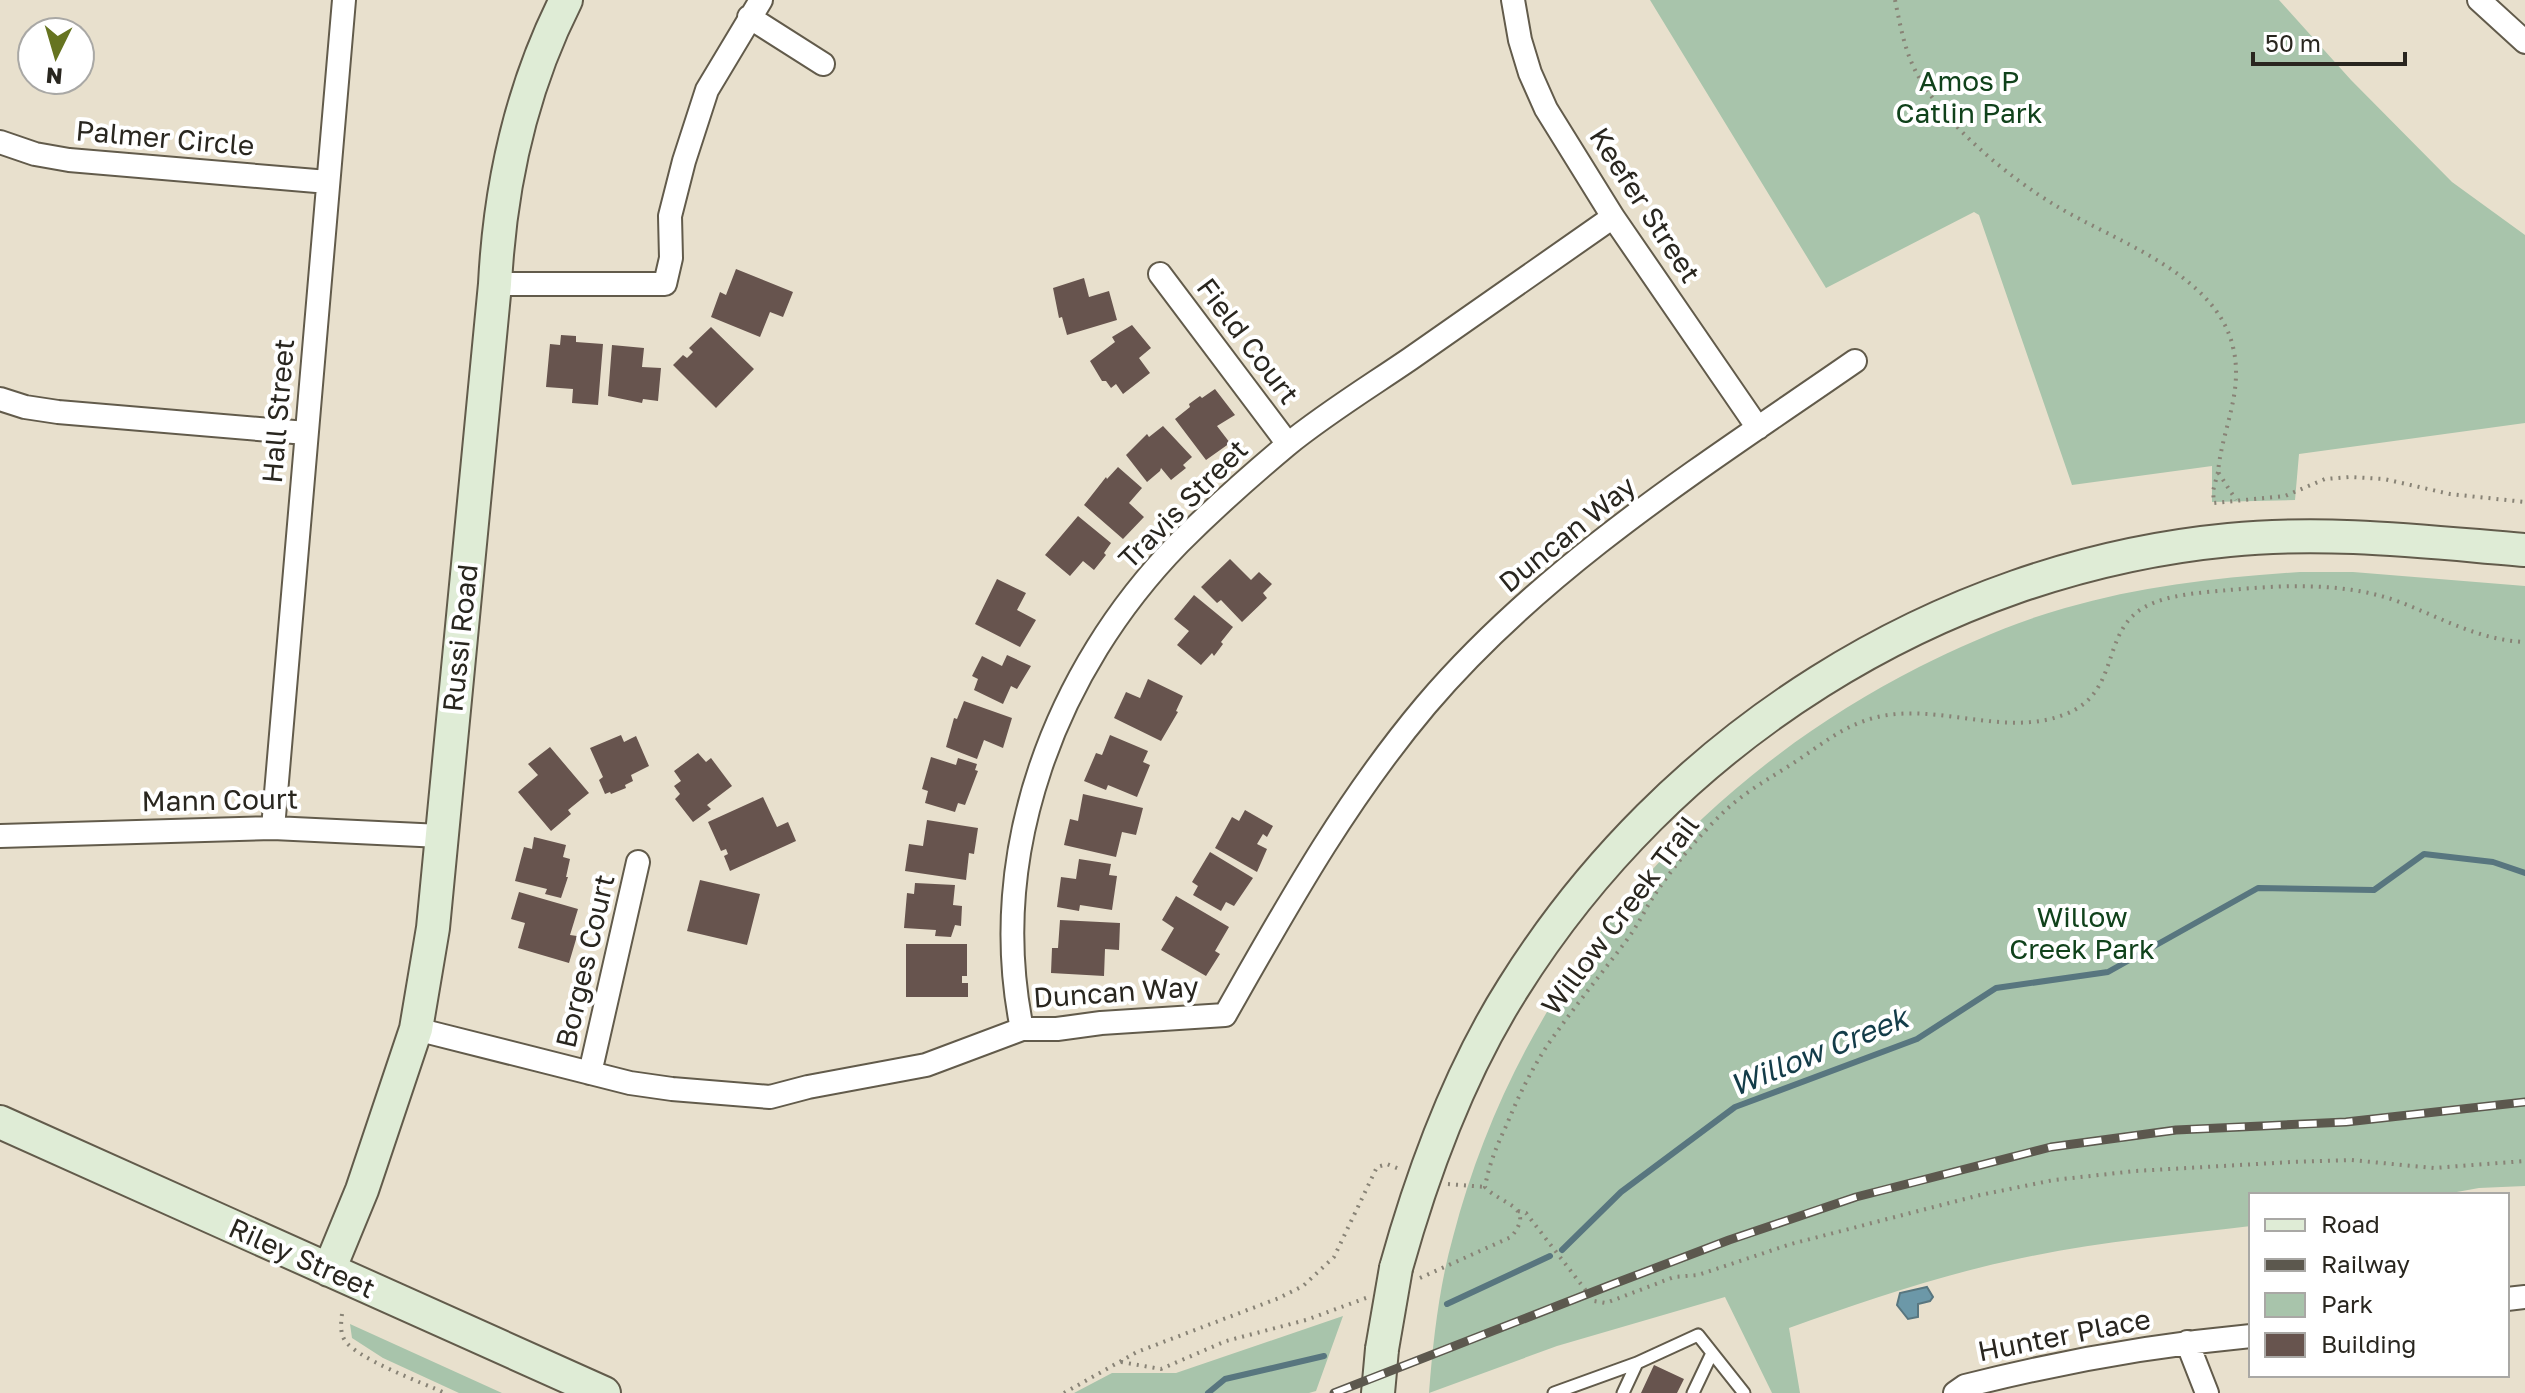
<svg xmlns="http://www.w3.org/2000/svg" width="2525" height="1393" font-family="'Golos Text',sans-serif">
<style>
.green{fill:#a8c4ab}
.water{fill:#6c98a8;stroke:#58767f;stroke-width:2}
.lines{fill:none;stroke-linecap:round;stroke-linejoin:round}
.stream{stroke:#58767f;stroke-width:6}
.building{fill:#67544e}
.lane-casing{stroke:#625b4b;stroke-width:15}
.street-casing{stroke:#625b4b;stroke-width:26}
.secondary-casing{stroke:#625b4b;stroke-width:36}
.path{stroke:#888376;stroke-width:4;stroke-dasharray:2 6;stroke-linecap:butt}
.lane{stroke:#fff;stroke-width:11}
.street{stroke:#fff;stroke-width:22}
.secondary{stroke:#dfecd6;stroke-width:32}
.rail-casing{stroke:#5c584e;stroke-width:9}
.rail{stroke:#fff;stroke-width:6;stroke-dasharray:18;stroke-linecap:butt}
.secondary-bridge-casing{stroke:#625b4b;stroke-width:36;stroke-linecap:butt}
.secondary-bridge{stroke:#dfecd6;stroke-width:32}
.labels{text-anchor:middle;stroke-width:8;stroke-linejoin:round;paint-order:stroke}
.park-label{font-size:28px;fill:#10421b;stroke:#fff}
.street-label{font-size:28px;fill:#29261f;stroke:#fff}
.water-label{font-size:30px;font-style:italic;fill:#133c49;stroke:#fff}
</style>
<rect width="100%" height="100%" fill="#e8e0cd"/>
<path class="green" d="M1650,0H2279L2351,80L2452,182L2525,235V423L2299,454L2295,500L2212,502V466L2072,485L1979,215L1974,212L1826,288Z
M2300,572H2353L2525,586V1186L2479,1188L2440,1195H2251V1226C2175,1235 2097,1242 2022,1258C1943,1274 1865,1301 1789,1328L1800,1393H1772L1725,1297L1557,1346L1429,1393C1433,1341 1439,1287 1453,1237C1518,987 1690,783 1919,667C1965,644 2015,622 2065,608C2142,586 2220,577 2300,572Z
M1343,1316L1316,1391L1309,1393H1074L1112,1373H1176Z
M350,1324L502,1393H459L383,1358L352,1338Z"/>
<path class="water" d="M1927,1287L1933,1297L1930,1301L1918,1304V1317L1908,1319L1897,1305L1900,1293Z"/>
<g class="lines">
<path class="stream" d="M1562,1250L1621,1192L1735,1107L1917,1039L1996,988L2108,972L2258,888L2374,890L2424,854L2493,862L2525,873
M1447,1304L1550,1256
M1208,1393L1225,1379L1324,1356"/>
</g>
<path class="building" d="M736,269L793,292L783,317L770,312L760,337L711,317L720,292L726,295Z
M1084,278L1089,297L1109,291L1117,320L1067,335L1062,317L1059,318L1053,288Z
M1132,325L1151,348L1139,358L1150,373L1123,394L1116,384L1111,388L1106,381H1102L1090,361L1115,342L1112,337Z
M711,327L754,369L716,408L673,365L683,355L687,358L693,352L689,348Z
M561,335L576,336V342L603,344L598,405L572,403L573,389L546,387L550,344L560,345Z
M612,345L644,348L642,367L661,368L658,401L643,399L642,403L608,396Z
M1215,389L1235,415L1217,426L1230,443L1206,460L1175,419L1190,407L1189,404L1200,396L1202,398Z
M1163,426L1192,457L1183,465L1186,468L1171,480L1161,468L1160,471L1147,482L1126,455L1147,434L1149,437Z
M1118,467L1142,488L1129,503L1144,517L1123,539L1084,505L1106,477L1107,479Z
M1078,516L1111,543L1104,553L1106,555L1094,570L1083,561L1070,576L1045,555Z
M1230,559L1251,580L1259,572L1272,584L1263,593L1267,598L1242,622L1221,600L1217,603L1201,587Z
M997,579L1026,593L1017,610L1036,620L1020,647L975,624Z
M1194,595L1233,627L1221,642L1223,644L1214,656L1212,653L1201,665L1177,645L1189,631L1174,619Z
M1007,655L1031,666L1017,689L1011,686L1003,704L974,690L978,679L972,676L982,656L1002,666Z
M1148,679L1183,696L1176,711L1178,712L1161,741L1114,718L1126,692L1140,698Z
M964,701L1012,718L1003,748L984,740L977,759L946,747L954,718L957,719Z
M621,735L624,742L636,736L649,766L631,775L633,781L625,785L626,788L611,794L610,792L605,794L599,780L603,777L590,748Z
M1110,735L1148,751L1143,762L1150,765L1137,797L1108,785L1106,790L1084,781L1096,753L1102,755Z
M550,747L589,793L568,810L571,814L551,831L518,792L538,775L528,764Z
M698,753L706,762L711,758L732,786L707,805L711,809L693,822L675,799L680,794L674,786L681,781L674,771Z
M931,757L956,765L958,758L977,764L975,770L978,771L965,805L958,803L955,812L925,803L928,791L922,789Z
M1083,794L1143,808L1136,835L1122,832L1116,857L1064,845L1070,819L1078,821Z
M763,797L777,827L788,822L796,841L730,871L724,856L728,854L726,849L721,851L708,822Z
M1245,810L1273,826L1267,837L1263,834L1257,844L1267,849L1257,872L1215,848L1232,817L1239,821Z
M927,820L978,828L974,854L969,853L966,880L905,871L909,844L923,846Z
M534,837L566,845L563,857L570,859L566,877H568L561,898L545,894L547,889L515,881L524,847L532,849Z
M1210,852L1253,878L1234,906L1226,902L1221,911L1193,895L1198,886L1192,882Z
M1079,859L1111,864L1109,875L1117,876L1112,910L1080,905L1079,911L1057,907L1061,877L1076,879Z
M700,880L760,894L747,945L687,931Z
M915,883L955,885L953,905L962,906L961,926L955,925L951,937L935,936L936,930L904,928L907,893L914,894Z
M519,892L578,909L570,935L577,936L569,963L518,948L525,923L511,919Z
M1176,896L1229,927L1215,951L1220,954L1206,976L1161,950L1174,928L1162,920Z
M1060,920L1120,923L1119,950L1105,949L1104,976L1051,973L1052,948H1058Z
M906,944H967V976H962V983H968V997H906Z
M1654,1365L1684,1379L1677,1393H1641Z"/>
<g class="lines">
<g class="lane-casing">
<path id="lane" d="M1637,1363L1698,1335L1744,1393
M1554,1393L1637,1363L1623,1393
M1693,1393L1712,1353"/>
</g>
<g class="street-casing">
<path id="street" d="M1513,0L1520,40L1530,73L1546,109L1613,217L1758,428
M2479,0L2525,42
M749,17L823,64
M0,142L35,154L69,160L328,182
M1160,274L1288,444
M495,284H665L671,258L670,216L684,161L707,90L761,0
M0,399L25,407L58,412L306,433
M273,828L344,0
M0,836L273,828L441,836
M416,1029L630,1083L672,1089L770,1097L808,1087L926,1065L1022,1029H1057L1101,1023L1225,1015C1287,906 1345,801 1426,705C1545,565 1705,465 1855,361
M1022,1029C986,853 1055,670 1179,543C1213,509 1250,476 1287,445C1325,414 1369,387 1410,359C1478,311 1546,264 1613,217
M590,1073L638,862
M2507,1299L2525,1297
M2187,1342L2207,1393
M1955,1393L1965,1386C2059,1362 2154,1345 2251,1336"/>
</g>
<g class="secondary-casing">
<path id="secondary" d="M0,1122L604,1393
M1396,1268C1423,1171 1459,1073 1513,988C1668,740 1937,568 2229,540C2329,530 2426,542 2525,550
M329,1270L362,1190L416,1029L433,928L495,284C500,185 521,89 566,0
M1378,1393L1382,1349"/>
</g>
<path class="path" d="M1895,0C1900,24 1904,48 1915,70C1941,122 2009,178 2058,207C2115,241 2216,274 2233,347C2244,392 2222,429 2218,472L2236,500
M2218,472L2213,491L2214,503L2285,496L2325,479L2350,477L2384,479L2450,494L2525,502
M1448,1184L1485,1187
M1518,1211L1526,1213L1594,1301L1606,1303L1674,1277L1698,1275L1791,1244L1980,1195L2054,1180L2135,1171L2292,1162L2351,1160L2434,1168L2525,1161
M1420,1278L1511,1237C1537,1206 1501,1205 1485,1187C1489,1164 1497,1145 1507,1124C1521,1090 1537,1058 1559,1029C1582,997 1606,968 1629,937C1637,926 1643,914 1650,902C1671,869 1699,835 1728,808C1748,790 1772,777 1795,762C1818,747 1838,730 1864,721C1930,697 2001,740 2066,714C2118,693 2102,640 2137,612C2161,594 2200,593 2229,590C2284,585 2344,582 2397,601C2440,617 2478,640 2525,642
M342,1314C341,1322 340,1332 344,1339C354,1358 423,1383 445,1393
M1121,1362L1161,1369L1226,1341L1306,1320L1366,1298
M1064,1393L1137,1352L1279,1298L1303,1286L1334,1257L1377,1167L1387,1164L1402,1170"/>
<use href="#lane" class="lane"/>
<use href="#street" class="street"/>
<use href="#secondary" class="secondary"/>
<g class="rail-casing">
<path id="rail" d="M1334,1393L1608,1286L1729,1240L1856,1197L2051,1147L2176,1130L2346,1122L2525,1102"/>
</g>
<use href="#rail" class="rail"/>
<g class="secondary-bridge-casing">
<path id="secondary-bridge" d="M1382,1349L1396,1268"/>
</g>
<use href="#secondary-bridge" class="secondary-bridge"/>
</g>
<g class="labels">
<g class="park-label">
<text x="1969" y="91">Amos P<tspan x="1969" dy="32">Catlin Park</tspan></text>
<text x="2082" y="927">Willow<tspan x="2082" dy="32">Creek Park</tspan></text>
</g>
<g class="street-label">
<text transform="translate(165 138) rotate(5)" y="10">Palmer Circle</text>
<text transform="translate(1645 205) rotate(57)" y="10">Keefer Street</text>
<text transform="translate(1248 341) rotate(53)" y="10">Field Court</text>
<text transform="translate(278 411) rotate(-85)" y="10">Hall Street</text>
<text transform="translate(1183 504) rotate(-45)" y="10">Travis Street</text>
<text transform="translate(1567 534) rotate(-39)" y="10">Duncan Way</text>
<text transform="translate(460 638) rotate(-84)" y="10">Russi Road</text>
<text transform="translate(220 800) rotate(-1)" y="10">Mann Court</text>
<text transform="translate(1620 915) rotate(-53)" y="10">Willow Creek Trail</text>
<text transform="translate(585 961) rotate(-77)" y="10">Borges Court</text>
<text transform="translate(1116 992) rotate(-4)" y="10">Duncan Way</text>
<text transform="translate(302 1258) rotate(24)" y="10">Riley Street</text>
<text transform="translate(2064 1335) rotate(-11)" y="10">Hunter Place</text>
</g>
<g class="water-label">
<text transform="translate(1819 1052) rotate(-22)" y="10">Willow Creek</text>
</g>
</g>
<rect x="2249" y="1193" width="260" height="184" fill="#ffffff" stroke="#a9a8a5" stroke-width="2"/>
<rect x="2265" y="1219" width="40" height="12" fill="#dfecd6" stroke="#a9a8a5" stroke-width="2"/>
<text x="2321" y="1233" font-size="24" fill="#29261f">Road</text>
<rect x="2265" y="1259" width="40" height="12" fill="#5c584e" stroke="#a9a8a5" stroke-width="2"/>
<text x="2321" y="1273" font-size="24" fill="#29261f">Railway</text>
<rect x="2265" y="1293" width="40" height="24" fill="#a8c4ab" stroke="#a9a8a5" stroke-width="2"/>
<text x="2321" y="1313" font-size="24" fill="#29261f">Park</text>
<rect x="2265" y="1333" width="40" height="24" fill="#67544e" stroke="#a9a8a5" stroke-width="2"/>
<text x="2321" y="1353" font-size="24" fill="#29261f">Building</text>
<g transform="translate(56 56) rotate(185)"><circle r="38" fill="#ffffff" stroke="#a9a8a5" stroke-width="2"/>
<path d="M0-6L14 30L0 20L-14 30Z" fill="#667420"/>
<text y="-12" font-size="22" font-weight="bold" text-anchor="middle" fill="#29261f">N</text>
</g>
<path d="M2253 52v12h152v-12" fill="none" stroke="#29261f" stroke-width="4"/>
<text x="2265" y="52" font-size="24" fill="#29261f" stroke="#ffffff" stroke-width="6" paint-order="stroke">50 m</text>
</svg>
